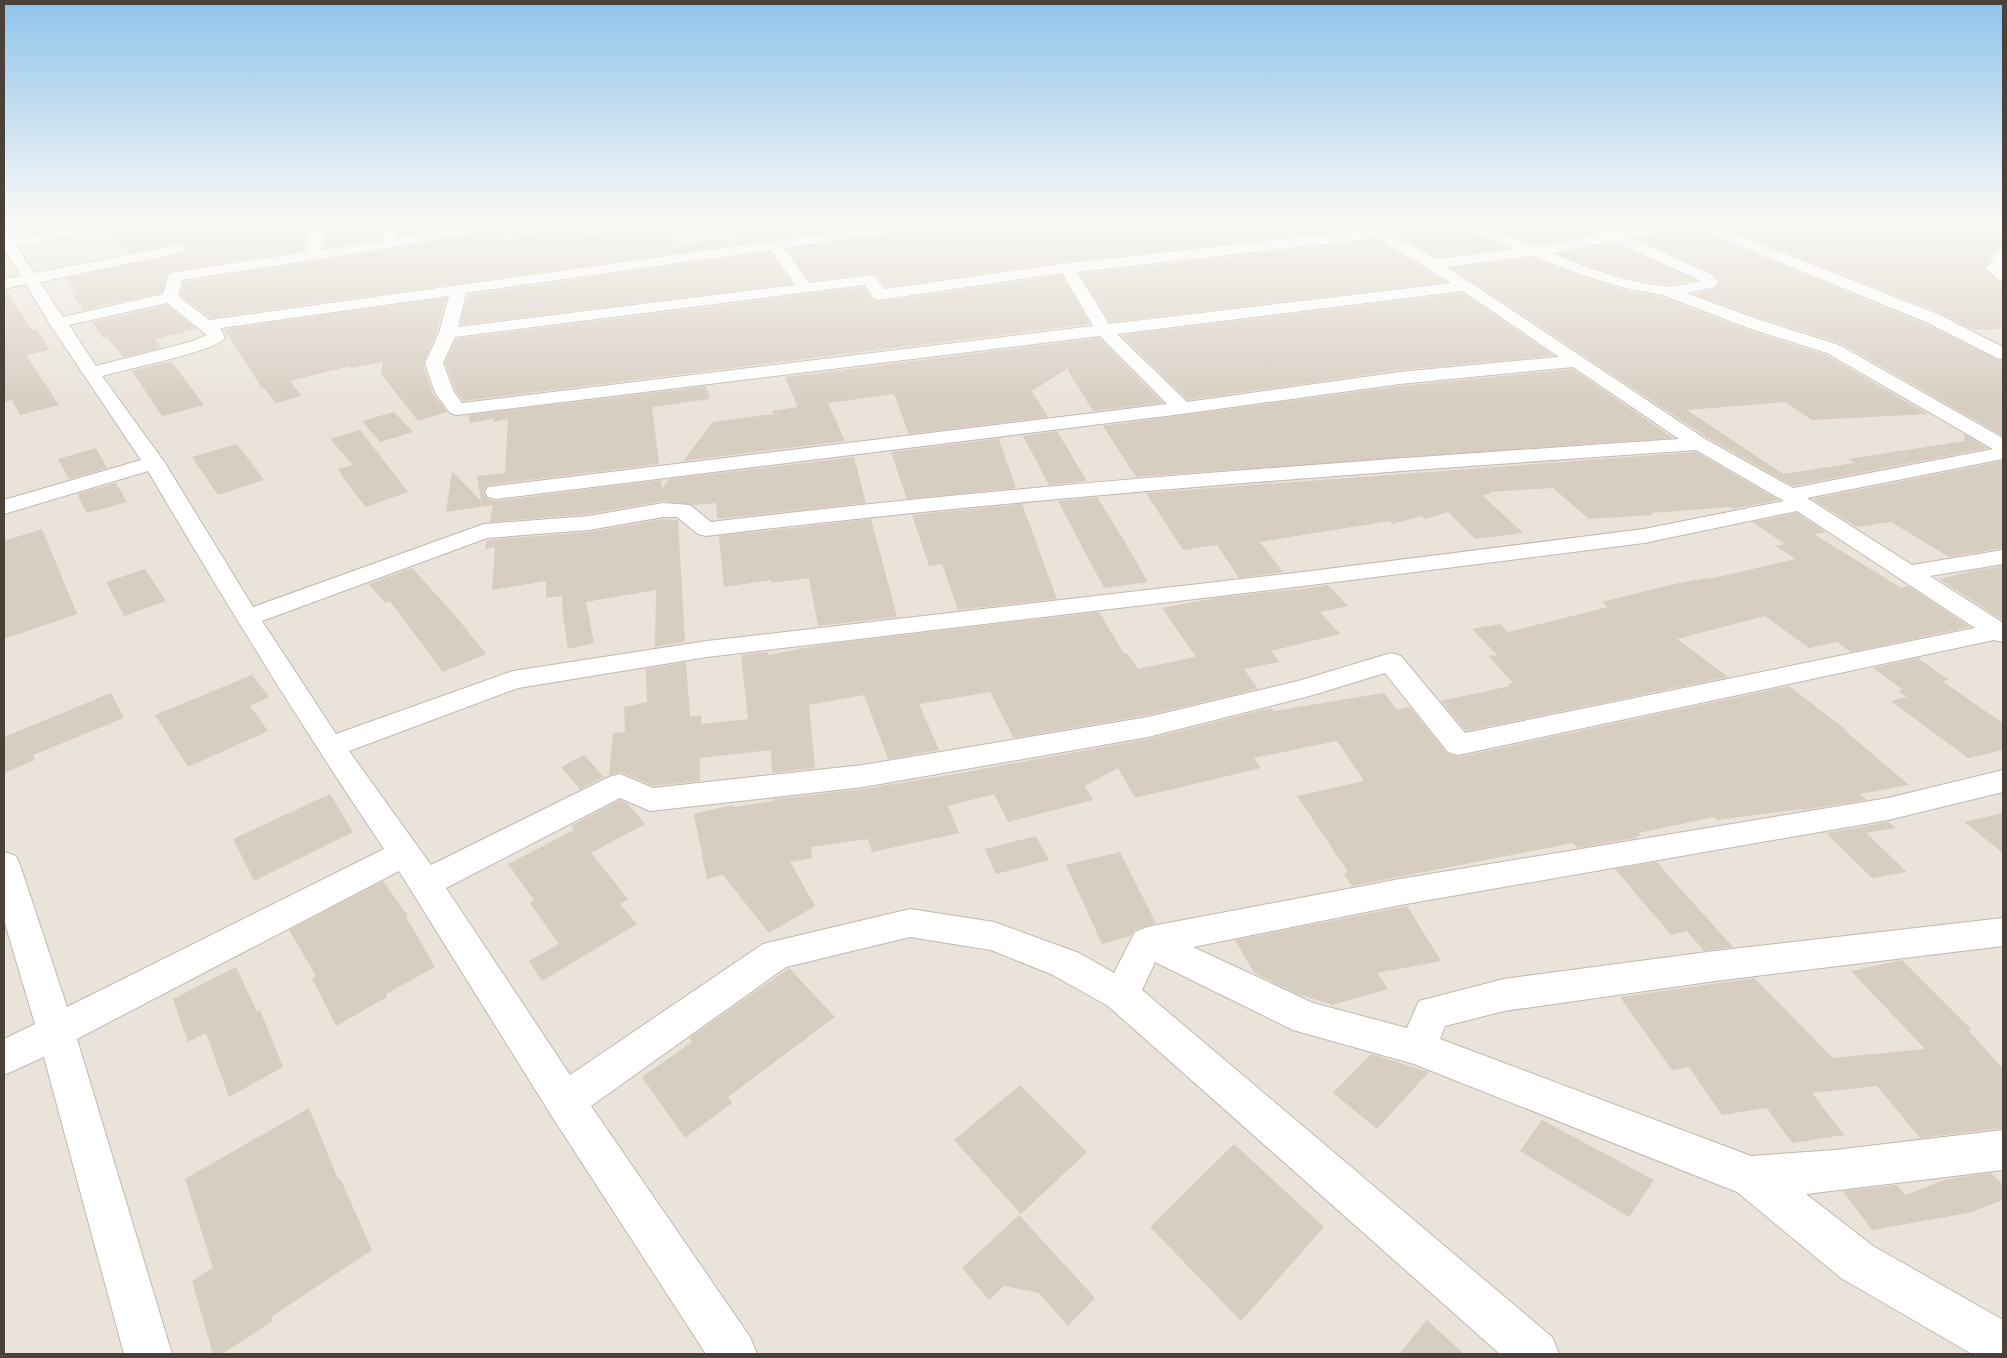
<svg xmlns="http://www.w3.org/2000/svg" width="2007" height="1358" font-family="'Archivo Narrow',sans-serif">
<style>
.residential{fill:#e9e3da}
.building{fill:#d7cdc1}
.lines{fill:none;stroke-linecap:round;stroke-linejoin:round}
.minor-casing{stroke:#c1b9ae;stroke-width:2}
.minor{fill:#fff;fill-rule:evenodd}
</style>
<rect width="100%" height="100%" fill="#f5f2ec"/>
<path class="residential" d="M4,219H2003V1354H4Z"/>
<path class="building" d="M151,219H315L306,235L304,250L169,271L162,292L84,310L73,296L77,295L66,278L186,253L188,248L184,244L179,243L130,253L111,231L142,225Z
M333,219H382L381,239L323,248L324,237Z
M400,219H494V220L399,236Z
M720,219H858L859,224L904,219H920L210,318L180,295L184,282L390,250L481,233L500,231L503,239L578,229L581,237L664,226L678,246L738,237Z
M967,219H1364L1356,223L1361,229L1067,261L885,287L878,276L870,273L810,281L787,249L958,225Z
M1366,219H1440L1443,224L1506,248L1436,257Z
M1465,219H1567L1570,224L1594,234L1535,245Z
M1591,219H1676V220L1617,230Z
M1739,219H2003V247L1996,249L1984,269L1996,280L2003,283V329L1974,330L1939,312L1713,223Z
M1694,229L1925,324L2003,362V436L1840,343L1761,318L1693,294L1715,289L1719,281L1712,272L1637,239Z
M1378,240L1445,282L1110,322L1080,274Z
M1614,243L1695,280L1670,284L1637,280L1608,272L1558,254Z
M770,252L792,284L460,325L468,295Z
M1532,258L1584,278L1628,291L1662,297L1747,330L1826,355L1928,414L1812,420L1785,402L1687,410L1783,474L1855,463L1848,459L1965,441L1964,434L1988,448L1793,486L1708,438L1452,268Z
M1061,275L1090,324L463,401L456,391L445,363L456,339L864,287L871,299L879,302Z
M6,290L32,330L37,329L49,350L26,355L59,405L20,415L12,400L4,402V291Z
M1463,293L1554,356L1400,370L1188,400L1121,335Z
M446,298L437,332L423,364L433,394L447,412L418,421L381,374L383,362L351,368L350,366L290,381L302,396L276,403L264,388H262L224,329Z
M167,305L196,329L155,339L161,348L123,357L107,337L103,338L92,322Z
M1099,338L1163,403L1093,411L1067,369L1032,391L1048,417L909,434L894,394L828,403L845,441L683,461L713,422L774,414L772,411L798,407L785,377Z
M171,361L204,405L162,416L132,371Z
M1573,369L1673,438L1136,477L1103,426L1400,386Z
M706,386L710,399L652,407L659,464L488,485L483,493L488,499L496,501L661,480L662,489L669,479L854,457L866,503L717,519L716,503L693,505L663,501L589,514L490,522L493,505L446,512L452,471L481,501L477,476L505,473L508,419L493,422V419L470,423L468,415Z
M394,412L413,432L380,442L362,421Z
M360,430L408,492L366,507L352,490L338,469L353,465L330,439Z
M1057,431L1087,481L1049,485L1023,436Z
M1002,438L999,440L1016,488L907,499L891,452Z
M237,444L264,480L218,495L192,457Z
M96,448L107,468L69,479L58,459Z
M1696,452L1779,500L1733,509L1730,507L1651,513L1653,515L1589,519L1553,488L1489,492L1491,494L1482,495L1523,533L1475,539L1448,512L1425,519L1421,516L1393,524L1389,521L1260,542L1283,572L1239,578L1217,545L1183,550L1146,493Z
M2003,461V548L1949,557L1891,522L1857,527L1812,499Z
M116,483L127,502L87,513L77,494Z
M1097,497L1123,539L1148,582L1104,588L1058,501Z
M1022,504L1057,599L958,610L942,564L929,566L912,515Z
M1797,513L1826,532L1814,534L1901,588L1908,586L1970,627L1851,652L1837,642L1809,648L1765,616L1677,639L1728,677L1466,731L1441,701L1510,686L1507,684L1513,683L1488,656L1497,655L1472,629L1500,624L1508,632L1608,607L1602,602L1674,584L1707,578L1709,579L1796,559L1775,546L1785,544L1752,522Z
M663,519L678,520L685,642L655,647L656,590L586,602L594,643L568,649L563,616L562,596L546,598V581L492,590L495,547L485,549L487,540L589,532Z
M871,519L897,617L818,626L809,578L771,583V580L724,587L719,536Z
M42,529L77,614L4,639V541Z
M2003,566L2002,620L1939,579L1972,571Z
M412,568L458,619L486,654L443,672L390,601L385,603L369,584Z
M145,569L166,601L124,616L106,582Z
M1328,585L1348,606L1320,612L1340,634L1271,651L1280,662L1244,669L1258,689L1148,715L1014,738L990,692L919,704L939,750L888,759L864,695L809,705L815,768L772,773L771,750L700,758V781L653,786L621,772L609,775L613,733L625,732L624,707L647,702L646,669L686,662L690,717L701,715V724L748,719L741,655L768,652V655L821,645L1099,612L1124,654L1127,653L1138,669L1196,657L1162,608L1216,598L1296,589L1297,590Z
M1918,658L1949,680L1942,681L2003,723V750L1968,758L1891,701L1907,697L1898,691L1903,690L1873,668Z
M252,675L269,697L250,706L268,731L188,767L155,715Z
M1789,686L1846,730H1844L1909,785L1860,794L1866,800L1803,810L1802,809L1717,820L1714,817L1638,833L1641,835L1635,837L1636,838L1578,848L1573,843L1352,886L1344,874L1348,872L1297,796L1364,781L1337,741L1254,758L1261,768L1135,798L1118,768L1085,786L1093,800L1008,822L994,794L948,806L959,833L872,852L868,839L811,847L812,858L790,862L815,906L769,933L723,875L707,879L694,814L733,805L734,807L774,801V799L863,789L949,775L1148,739L1271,708L1274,711L1384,693L1397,710L1410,707L1447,753L1458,757Z
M111,693L124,718L33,755L35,760L4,773V737Z
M584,755L604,777L580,789L561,767Z
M330,794L353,832L254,881L233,839Z
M620,800L628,804L645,824L591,853L628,899L620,904L637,924L542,981L529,961L559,944L530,903L534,900L508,864L574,830L571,826Z
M2003,813V853L1964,822Z
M1889,822L1896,828L1866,833L1907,872L1872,878L1826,833Z
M1036,836L1049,860L996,874L985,849Z
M1120,852L1156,923L1134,930L1131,936L1102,944L1066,865Z
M1657,862L1676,884L1733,947L1704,951L1687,931L1671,935L1615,869Z
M383,881L408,916L406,917L435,967L386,994L387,997L336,1026L312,978L316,976L289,930Z
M1407,906L1441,961L1377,973L1388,989L1332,1005L1295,993L1254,973L1235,940Z
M1902,960L1971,1029L1968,1030L2003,1069V1128L1920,1138L1877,1086L1812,1093L1844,1135L1792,1143L1767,1108L1722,1115L1689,1067L1672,1070L1620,997L1754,978L1833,1058L1925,1049L1851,971Z
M236,967L257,1012L260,1010L283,1067L229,1097L206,1033L188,1042L173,999Z
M789,968L835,1017L728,1097L732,1103L685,1138L642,1077L692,1042L689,1038Z
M1371,1054L1429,1072L1377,1129L1333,1093Z
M1020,1085L1087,1152L1021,1214L954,1140Z
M309,1108L338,1179L340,1178L372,1250L271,1317L273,1321L222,1354H213L192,1281L213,1268L185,1179Z
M1542,1120L1654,1180L1629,1217L1520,1151Z
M1234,1144L1324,1227L1241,1321L1150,1227Z
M1991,1173L2003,1185V1200L1968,1213L1872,1230L1843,1191L1897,1185L1905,1195L1947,1179Z
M1019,1215L1095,1298L1068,1326L1039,1293L1004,1286L989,1300L962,1268Z
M1427,1320L1464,1354H1399Z"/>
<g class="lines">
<g class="minor-casing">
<path id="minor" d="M122,219H149L142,223L17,247L34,273L179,245L184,246L186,249L184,252L179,253L40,282L63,317L163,294L169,273L306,252L308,236L317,219H331L322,236L321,250L383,241L384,219H398L397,238C458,227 522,213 584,219L577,223L481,231L390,248L182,280L178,296L209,320L931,219H965L958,223L784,248L809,283L870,275L876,277L884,289L1067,263L1366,230L1358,224L1365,220L1436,259L1514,249L1444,222L1442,219H1461L1535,247L1600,235L1571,222L1569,219H1587L1617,232L1680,221L1678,219H1711L1713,221L1710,224L1938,314L2003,347V359L1997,358L1926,322L1694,227L1631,238L1711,274L1718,282L1715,287L1686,293L1760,320L1839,345L2003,438V459L1807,498L1912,565L2003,550V564L1930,576L2003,623V642L1994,640L1458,755L1448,752L1385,673L1313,695L1148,737L863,787L650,811L620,798L446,888L570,1075L763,944L910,909L994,922L1079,953L1114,973L1135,932L1147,927L1400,879L1888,798L2003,770V792L1888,820L1400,905L1193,947L1313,1003L1407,1028L1419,1001L1504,979L1715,951L2003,918V946L1715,981L1504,1011L1445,1026L1440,1039L1751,1156L1835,1150L2003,1130V1170L1806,1194L1873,1246L2003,1320V1354H1972L1841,1278L1737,1192L1414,1064L1293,1030L1155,962L1142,990L1552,1337L1559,1354H1500L1108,1006L1053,975L991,950L910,937L786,967L591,1106L750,1337L757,1354H706L551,1115L399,871L77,1039L172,1354H124L44,1057L4,1075V1039L35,1024L4,920V852L16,856L20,865L67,1007L384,849C301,726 224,600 148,471L4,514V500L141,460L49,323L26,284L4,289V279L21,276L4,249V234L9,235L12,240ZM1378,238L1451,283L1109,324L1077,272ZM1614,241L1699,280L1700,281C1689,283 1676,287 1666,286C1626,283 1587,267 1551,253ZM771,250L795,285L458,327L466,293ZM1532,256L1585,276L1629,289L1663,295L1748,328L1827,353L1993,449L1793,488L1707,440L1447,267ZM1062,273L1093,326L462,403L454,392L443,363L455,337L865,285L873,298L879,300ZM1463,291L1559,357L1400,372L1187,402L1117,334ZM449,296L439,333L425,363L435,393L450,413L457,415L1100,336L1167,404L488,487L485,492L488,497L496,499L1182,414L1400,384L1573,367L1679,439C1356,461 1033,483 711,522L690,505L663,503L589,516L484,524L253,607L165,463L102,376C123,370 216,351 225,338L220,328ZM167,303L207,335L190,342L96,366L69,325ZM1696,450L1784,501L1644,529L1303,572L707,641L513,671L336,734L262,621L487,538L589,530L663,517H677L698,534L706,536C1035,496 1366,473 1696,450ZM1797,511L1975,628L1465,733L1401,656L1391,653L1298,681L1148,717L863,765L653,788L620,774L609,777L431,865L349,751L518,688L707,657L1303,586L1644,543Z
M2003,249V281L1997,279L1986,269L1998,250Z"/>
</g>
<use href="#minor" class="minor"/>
</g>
<linearGradient id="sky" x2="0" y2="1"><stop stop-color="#8fc3eb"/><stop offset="0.54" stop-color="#faf9f6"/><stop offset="1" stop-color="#faf9f6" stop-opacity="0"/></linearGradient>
<rect width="2007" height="409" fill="url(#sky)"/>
<rect width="2007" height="1358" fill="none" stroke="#4a4239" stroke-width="10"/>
</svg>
